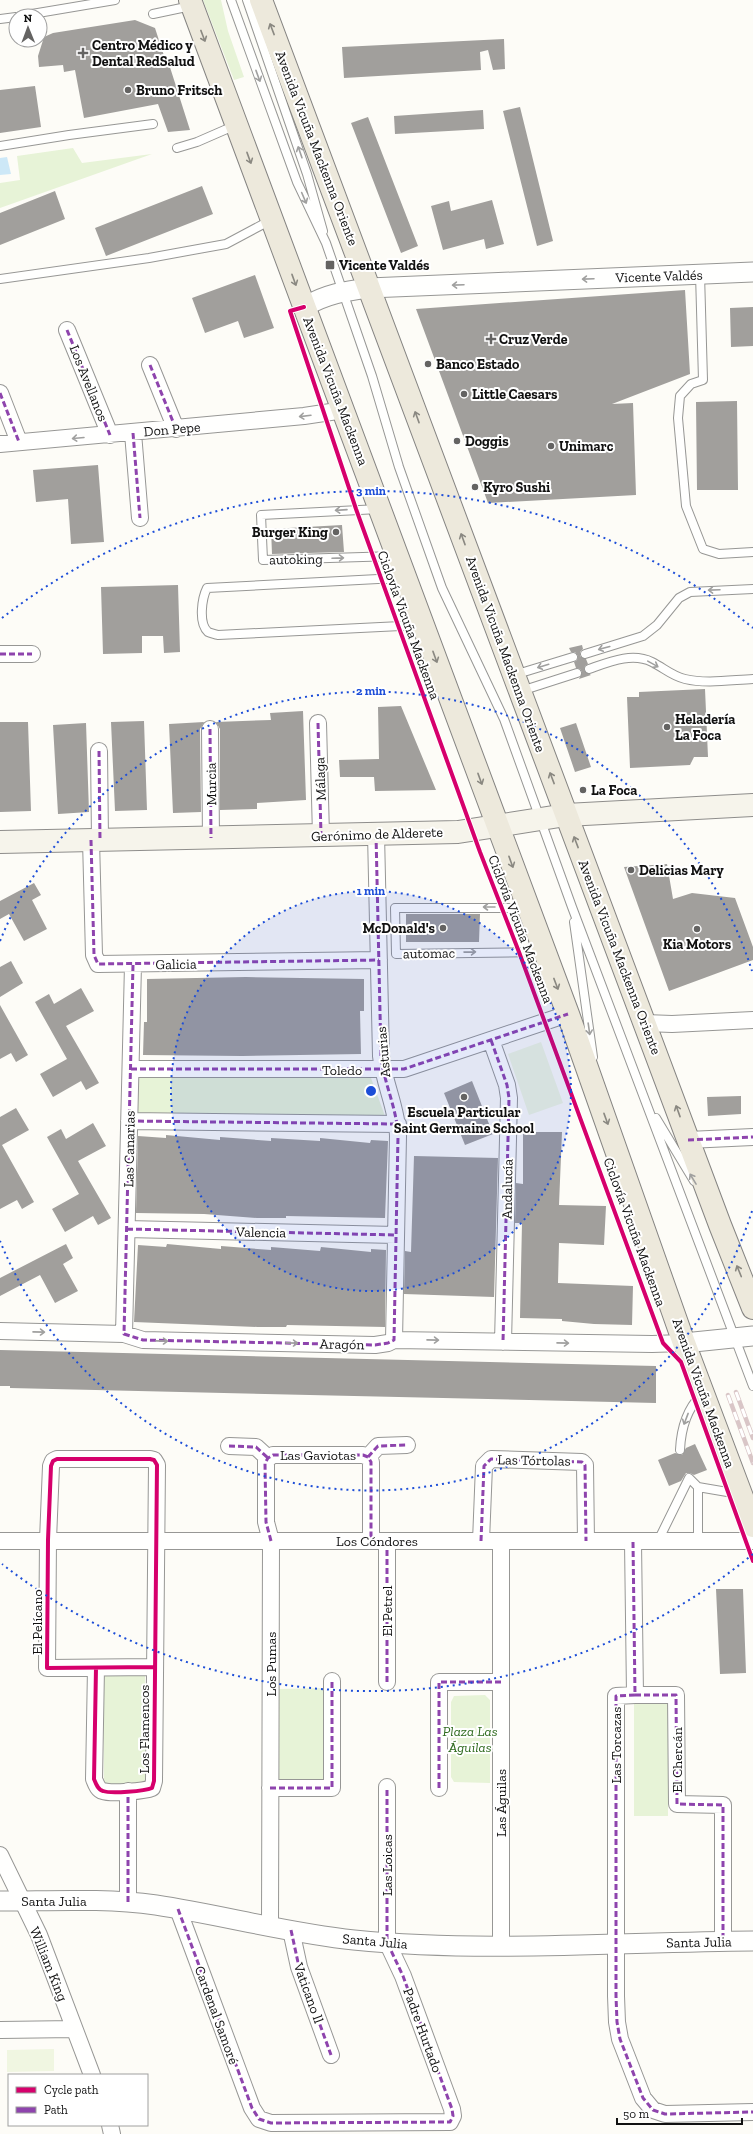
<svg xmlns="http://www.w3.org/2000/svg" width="753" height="2134" font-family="'Zilla Slab',serif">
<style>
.green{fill:#e7f3d7}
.pitch{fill:#f0f6e1}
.water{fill:#cde8f7}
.building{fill:#a19f9c}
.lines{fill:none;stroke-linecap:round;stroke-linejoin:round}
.service-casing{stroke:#979795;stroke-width:10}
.minor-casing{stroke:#979795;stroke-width:18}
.tertiary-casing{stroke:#979795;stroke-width:21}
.secondary-casing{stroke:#8e8d8b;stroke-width:24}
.primary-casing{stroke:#858482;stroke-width:24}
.service{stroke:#fffffe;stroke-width:8}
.minor{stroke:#fffffe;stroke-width:16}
.tertiary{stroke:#fffffe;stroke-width:19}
.secondary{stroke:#f6f4eb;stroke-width:22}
.primary{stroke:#ede9dc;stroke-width:22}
.rail-casing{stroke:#d9c6c7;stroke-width:4.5}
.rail{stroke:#fff;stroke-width:3;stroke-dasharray:9;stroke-linecap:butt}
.quiet{stroke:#8e44ad;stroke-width:3;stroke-dasharray:6 3;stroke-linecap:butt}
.cycleway-casing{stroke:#fff;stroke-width:6}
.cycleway{stroke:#d6006c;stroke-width:4}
.oneway{stroke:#8a8881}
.oneway2{stroke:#a0a09f}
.ring{fill:none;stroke:#1d4ed8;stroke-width:2;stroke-dasharray:2 4}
.poi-dot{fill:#646362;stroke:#fff;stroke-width:1.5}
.labels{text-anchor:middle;stroke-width:4;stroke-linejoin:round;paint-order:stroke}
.poi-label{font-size:14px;font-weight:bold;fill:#111;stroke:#fff;text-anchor:start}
.street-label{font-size:14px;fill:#111;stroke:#fff}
.park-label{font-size:14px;font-style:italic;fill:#2f6b1f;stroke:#fff}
.centre{fill:#1d4ed8;stroke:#fff;stroke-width:2}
.ring-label{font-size:12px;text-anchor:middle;font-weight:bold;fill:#1d4ed8;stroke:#fff;stroke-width:4;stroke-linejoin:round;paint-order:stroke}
</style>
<rect width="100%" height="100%" fill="#fdfcf7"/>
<path class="green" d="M203,0H221L228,31L244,77L234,80Z
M73,148L82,163L152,154L0,208V183L20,180L17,156Z
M137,1076L371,1078L385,1116L135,1115Z
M103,1670H145L146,1786H104Z
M326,1688V1784H277L278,1689Z
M485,1695L490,1700V1783L454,1782L451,1777V1702L454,1696Z
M634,1703H668V1816H634Z"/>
<path class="pitch" d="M541,1042L563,1103L529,1115L508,1054Z
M54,2049V2071L7,2072V2050Z"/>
<path class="water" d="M7,157L11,174L0,175V158Z"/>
<path class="building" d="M135,20L155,28L166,62L168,61L190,130L168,132L158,104L84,118L75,70L64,72L63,65L39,67L38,56L44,37L53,33Z
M504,39L505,69L493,70L488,50L480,52L481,70L344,78L342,47Z
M35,86L41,127L0,133V90Z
M520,107L553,241L537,246L503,111Z
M483,110L484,129L395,134L394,116Z
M368,117L418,246L401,253L351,123Z
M202,186L213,214L106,256L95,228Z
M55,191L65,219L0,245V213Z
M492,200L504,244L486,249L484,239L443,250L431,206L449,201L451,211Z
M255,275L274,328L244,338L238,321L205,333L192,298Z
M685,290L690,374L612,404L633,403L636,495L488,503L416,309Z
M753,307V346L731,347L730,308Z
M737,401L738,490H697L696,402Z
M98,465L104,542L71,544L68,499L36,502L33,470Z
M342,525L344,552L272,554L271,529Z
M178,585L180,652L164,653L163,636H142V653L103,654L101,587Z
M582,645L583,649L580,652V656L586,659L588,664L585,666L584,670L591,675L579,679L582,672L580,669L576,668L574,662L577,660L578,656L575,652H571L569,648Z
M705,689L708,757H694L690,765L630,768L627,697H639V692Z
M401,706L436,790L375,791L374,777H340L339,760L379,759L378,707Z
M303,711L306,800L257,803V809L220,810V729L216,722L271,720L270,713Z
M144,721L147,810L115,811L111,722Z
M0,722H28L31,811L0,812Z
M204,722L200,729L201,812L173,813L169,724Z
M86,723L89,812L58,814L53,725Z
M576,723L591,767L575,772L560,728Z
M667,864L673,899L692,893L735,898L753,947V960L669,991L624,867Z
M34,883L41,895L32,900L47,929L24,941L9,914L0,919V901Z
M406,914H480L479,942H406Z
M11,961L23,983L0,997V967Z
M246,977L364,979V1011H360L361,1054L242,1056L143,1055L144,1022H147V979Z
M81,988L94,1011L66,1026L99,1083L86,1090L81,1081L53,1097L40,1074L67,1059L35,1002L49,994L54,1004Z
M0,1005L28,1055L16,1062L11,1053L0,1059Z
M472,1081L493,1134L465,1145L444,1093Z
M741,1096V1114L708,1116L707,1097Z
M16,1108L29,1130L2,1145L34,1202L22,1209L17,1200L0,1209V1117Z
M93,1123L106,1146L78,1161L111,1218L98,1225L93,1216L65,1232L52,1209L79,1194L47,1137L61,1129L66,1139Z
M523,1132H562L559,1205L606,1206L604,1245L559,1243L558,1283L633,1286L632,1325L594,1324L562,1321V1319L520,1318L522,1223H515L516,1183L523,1184Z
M166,1135L220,1140V1137L271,1141V1138L320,1141V1138L370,1143L371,1140L388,1141L385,1218L286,1216V1218H257L204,1214L136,1213L138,1136L166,1138Z
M414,1156L498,1158L494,1297L404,1294L405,1251L411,1252Z
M66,1244L73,1258L63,1264L78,1291L55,1303L40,1275L0,1296V1278Z
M167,1244L221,1249V1246L271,1250V1247L320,1251L321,1247L371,1252V1249L386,1250L385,1327L287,1325L286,1327H258L134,1322L138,1245L166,1247Z
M0,1350L656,1366V1403L10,1388V1386H0Z
M695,1444L707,1470L694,1475L690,1473H686L681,1481L669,1486L658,1460L675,1453L682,1455L686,1448Z
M716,1589H743L746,1673L720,1674Z"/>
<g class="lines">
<g class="service-casing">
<path id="service" d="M231,0L297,182L326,243L372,376L399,467L442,588L504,719L572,907L753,1386
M247,0L307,174L323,231
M153,14L191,6
M20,16L115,0
M0,19L16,17
M0,146L69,135L153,124
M177,148L197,142L236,125
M700,274L703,380L691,384L680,396L678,418L686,506L703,549L719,554L753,552
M0,279L149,258L226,244L271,220
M379,509L261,515L263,560L396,556
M405,579H378L207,588C202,598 198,623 208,632C210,633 215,634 218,635L421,625
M585,654L643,636L657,625L679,598L690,592L753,589
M589,669C609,662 632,652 652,662C664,668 672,676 685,679C706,684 731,680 753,679
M514,675L573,657
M521,691L577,673
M527,908H395L396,954L542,952
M574,922L593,1057
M656,1118L694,1181
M680,1450C681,1429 686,1410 701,1395
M658,1541L689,1478L698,1487L739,1494
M698,1542V1487"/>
</g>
<g class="minor-casing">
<path id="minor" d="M67,330L110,435
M150,365L176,429
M0,393L19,442
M133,433L140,518
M0,444L304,416L344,410
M0,654H32
M318,723L321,835
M210,729L211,838
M99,751L100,840
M376,834L381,1056C384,1084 397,1108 398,1136L394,1340
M91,840L94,955L98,964L379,960
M645,1023L672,1024L753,1020
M491,1040L507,1085L509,1098L503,1342
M131,1069H404L568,1014
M129,1121L398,1124
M688,1140L753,1137
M127,1229L396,1235
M0,1331L124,1334L143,1340L375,1345L388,1343L394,1340L652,1344L684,1343
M124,1334L133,965
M229,1446L256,1447L268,1458
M368,1457L378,1446L407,1445
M0,1541H753
M481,1541L484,1466L491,1459L582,1462L585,1465L586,1541
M501,1541V1945
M633,1542L635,1695L616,1696V1996L617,2022L620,2039L643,2098L653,2110L665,2114L753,2112
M96,1668L94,1779C96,1784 98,1790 103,1791C111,1794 145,1791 152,1788L154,1781L157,1465L154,1460L150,1459H57L53,1461L51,1466L48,1540L47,1668L155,1667
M387,1682V1541
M635,1695H676L677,1804L723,1805V1941
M270,1788H332V1681
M439,1788V1682H501
M0,1855L39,1935L92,2075
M128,1902V1791
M178,1909L252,2108L259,2119L271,2123L450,2122L453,2116L452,2109L403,1976L387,1942V1787
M270,1926L271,1541L266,1522V1460L273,1455H363L368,1457L371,1462V1541
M291,1930L299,1967L331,2055
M0,2030L74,2029
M110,2125L112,2134"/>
</g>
<g class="tertiary-casing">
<path id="tertiary" d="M304,307C326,294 345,291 369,288L753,272
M684,1343L753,1336
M0,1901C52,1901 104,1898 156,1905C222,1915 287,1933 354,1940C485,1953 621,1942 753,1941"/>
</g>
<g class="secondary-casing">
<path id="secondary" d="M0,842L458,832L566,815L753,805"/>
</g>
<g class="primary-casing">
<path id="primary" d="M190,0L568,1014L684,1343L753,1526
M261,0L720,1225L753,1308"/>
</g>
<use href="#service" class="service"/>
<use href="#minor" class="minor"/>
<use href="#tertiary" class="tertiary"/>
<use href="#secondary" class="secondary"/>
<use href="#primary" class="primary"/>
<g class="rail-casing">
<path id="rail" d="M736,1392L753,1438
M728,1395L753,1463"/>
</g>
<use href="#rail" class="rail"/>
<path class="quiet" d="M67,330L110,435
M150,365L176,429
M0,393L19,442
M133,433L140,518
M0,654H32
M318,723L321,835
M210,729L211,838
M99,751L100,840
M91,840L94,955L98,964L379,960
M133,965L124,1334L143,1340L375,1345L388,1343L394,1340L398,1136C397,1108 384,1084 381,1056L376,834
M491,1040L507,1085L509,1098L503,1342
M131,1069H404L568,1014
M129,1121L398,1124
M688,1140L753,1137
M127,1229L396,1235
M229,1446L256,1447L268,1458
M368,1457L378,1446L407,1445
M271,1541L266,1522L265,1463L268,1458L273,1455H363L368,1457L371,1462V1541
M481,1541L484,1466L491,1459L582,1462L585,1465L586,1541
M633,1542L635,1695L616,1696V1996L617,2022L620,2039L643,2098L653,2110L665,2114L753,2112
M387,1682V1541
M635,1695H676L677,1804L723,1805V1941
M270,1788H332V1681
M439,1788V1682H501
M128,1902V1791
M178,1909L252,2108L259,2119L271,2123L450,2122L453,2116L452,2109L403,1976L387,1942V1787
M291,1930L299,1967L331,2055"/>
<g class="cycleway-casing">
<path id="cycleway" d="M304,307L290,311L356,509L480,852L519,952L663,1343L681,1362L753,1561
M96,1668L94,1779C96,1784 98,1790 103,1791C111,1794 145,1791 152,1788L154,1781L157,1465L154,1460L150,1459H57L53,1461L51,1466L48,1540L47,1668L155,1667"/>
</g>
<use href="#cycleway" class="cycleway"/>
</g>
<defs><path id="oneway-shaft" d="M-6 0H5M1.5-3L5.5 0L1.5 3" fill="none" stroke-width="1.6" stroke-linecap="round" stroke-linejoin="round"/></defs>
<g class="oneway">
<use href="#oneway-shaft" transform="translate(272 29) rotate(-111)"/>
<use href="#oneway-shaft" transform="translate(203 36) rotate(69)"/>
<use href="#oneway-shaft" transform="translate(249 158) rotate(70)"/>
<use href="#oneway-shaft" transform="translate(294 280) rotate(70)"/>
<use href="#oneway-shaft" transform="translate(417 417) rotate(-110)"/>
<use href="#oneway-shaft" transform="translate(463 539) rotate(-110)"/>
<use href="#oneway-shaft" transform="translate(435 657) rotate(70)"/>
<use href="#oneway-shaft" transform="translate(552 778) rotate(-111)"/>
<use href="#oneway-shaft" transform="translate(480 779) rotate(70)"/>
<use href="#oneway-shaft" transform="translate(576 842) rotate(-111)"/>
<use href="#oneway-shaft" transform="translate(511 862) rotate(70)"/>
<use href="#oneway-shaft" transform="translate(556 984) rotate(69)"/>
<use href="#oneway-shaft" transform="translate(678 1111) rotate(-110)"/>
<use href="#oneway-shaft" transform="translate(606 1119) rotate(70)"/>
<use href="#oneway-shaft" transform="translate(739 1271) rotate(-112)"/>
</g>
<g class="oneway2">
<use href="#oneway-shaft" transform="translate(258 76) rotate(70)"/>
<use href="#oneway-shaft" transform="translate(300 152) rotate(-109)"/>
<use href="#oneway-shaft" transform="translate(304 198) rotate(67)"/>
<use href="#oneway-shaft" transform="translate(588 279) rotate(178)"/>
<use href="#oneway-shaft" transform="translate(458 285) rotate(178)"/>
<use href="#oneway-shaft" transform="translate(305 416) rotate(173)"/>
<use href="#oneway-shaft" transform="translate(78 438) rotate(175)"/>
<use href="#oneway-shaft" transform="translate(341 510) rotate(176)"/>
<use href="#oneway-shaft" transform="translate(338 558) rotate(-2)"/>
<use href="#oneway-shaft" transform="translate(714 590) rotate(178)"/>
<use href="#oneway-shaft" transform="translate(604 648) rotate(165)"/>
<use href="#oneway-shaft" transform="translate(653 664) rotate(29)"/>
<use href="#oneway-shaft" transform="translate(543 666) rotate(163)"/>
<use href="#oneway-shaft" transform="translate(489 907) rotate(180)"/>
<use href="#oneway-shaft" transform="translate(470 952) rotate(-1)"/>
<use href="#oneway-shaft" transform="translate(589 1029) rotate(82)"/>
<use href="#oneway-shaft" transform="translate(693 1179) rotate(-121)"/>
<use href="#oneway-shaft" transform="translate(39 1332) rotate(1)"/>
<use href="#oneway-shaft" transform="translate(433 1340) rotate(1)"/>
<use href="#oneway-shaft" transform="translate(162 1341) rotate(1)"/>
<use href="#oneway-shaft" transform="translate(292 1343) rotate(1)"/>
<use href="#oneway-shaft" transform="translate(563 1343) rotate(1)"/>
<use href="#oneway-shaft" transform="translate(686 1419) rotate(111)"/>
</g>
<circle cx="371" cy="1091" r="200" fill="#1d4ed8" fill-opacity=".12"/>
<g class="ring">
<circle cx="371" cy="1091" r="200"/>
<path d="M752 1211A400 400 0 0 1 0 1241M0 941A400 400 0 0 1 752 971"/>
<path d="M753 1554A600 600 0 0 1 2 1564M2 618A600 600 0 0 1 753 628"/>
</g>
<g class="poi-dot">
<path d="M81 47h4v4h4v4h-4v4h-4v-4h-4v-4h4z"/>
<circle cx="128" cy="90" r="4"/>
<rect x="325" y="260" width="10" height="10" rx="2"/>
<path d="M489 333h4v4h4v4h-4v4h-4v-4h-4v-4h4z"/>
<circle cx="428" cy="364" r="4"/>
<circle cx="464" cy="394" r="4"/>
<circle cx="457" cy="441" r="4"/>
<circle cx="551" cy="446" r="4"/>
<circle cx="475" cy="487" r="4"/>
<circle cx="336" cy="532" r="4"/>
<circle cx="667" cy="727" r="4"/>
<circle cx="583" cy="790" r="4"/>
<circle cx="631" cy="870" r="4"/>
<circle cx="443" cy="928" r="4"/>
<circle cx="697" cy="929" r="4"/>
<circle cx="464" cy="1097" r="4"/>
</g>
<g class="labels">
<g class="poi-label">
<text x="92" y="50">Centro Médico y<tspan x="92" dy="16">Dental RedSalud</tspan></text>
<text x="136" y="95">Bruno Fritsch</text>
<text x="339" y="270">Vicente Valdés</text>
<text x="499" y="344">Cruz Verde</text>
<text x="436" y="369">Banco Estado</text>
<text x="472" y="399">Little Caesars</text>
<text x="465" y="446">Doggis</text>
<text x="559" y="451">Unimarc</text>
<text x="483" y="492">Kyro Sushi</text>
<text x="328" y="537" text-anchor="end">Burger King</text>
<text x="675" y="724">Heladería<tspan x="675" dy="16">La Foca</tspan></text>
<text x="591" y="795">La Foca</text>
<text x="639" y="875">Delicias Mary</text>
<text x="435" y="933" text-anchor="end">McDonald's</text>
<text x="697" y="949" text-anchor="middle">Kia Motors</text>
<text x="464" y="1117" text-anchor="middle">Escuela Particular<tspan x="464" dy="16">Saint Germaine School</tspan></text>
</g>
<g class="street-label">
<text transform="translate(317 148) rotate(69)" y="5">Avenida Vicuña Mackenna Oriente</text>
<text transform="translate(659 276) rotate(-2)" y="5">Vicente Valdés</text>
<text transform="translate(89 383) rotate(68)" y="5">Los Avellanos</text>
<text transform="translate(336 391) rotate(69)" y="5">Avenida Vicuña Mackenna</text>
<text transform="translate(172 429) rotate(-5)" y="5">Don Pepe</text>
<text transform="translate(296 559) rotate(-1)" y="5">autoking</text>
<text transform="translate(409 625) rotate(70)" y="5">Ciclovía Vicuña Mackenna</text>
<text transform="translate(506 654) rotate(70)" y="5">Avenida Vicuña Mackenna Oriente</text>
<text transform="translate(320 779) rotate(-92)" y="5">Málaga</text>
<text transform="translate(211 784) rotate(-91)" y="5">Murcia</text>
<text transform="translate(377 834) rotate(-2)" y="5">Gerónimo de Alderete</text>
<text transform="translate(521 929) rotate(69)" y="5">Ciclovía Vicuña Mackenna</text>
<text transform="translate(429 953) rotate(-1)" y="5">automac</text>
<text transform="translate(620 957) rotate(69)" y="5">Avenida Vicuña Mackenna Oriente</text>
<text transform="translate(176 964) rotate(-1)" y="5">Galicia</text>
<text transform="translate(383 1052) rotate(-95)" y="5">Asturias</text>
<text x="342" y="1075">Toledo</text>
<text transform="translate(129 1149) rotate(-89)" y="5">Las Canarias</text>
<text transform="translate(507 1189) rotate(-89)" y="5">Andalucía</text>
<text transform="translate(261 1232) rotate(1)" y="5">Valencia</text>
<text transform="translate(635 1232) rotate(70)" y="5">Ciclovía Vicuña Mackenna</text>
<text transform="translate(342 1344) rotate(1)" y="5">Aragón</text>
<text transform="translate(704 1393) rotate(70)" y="5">Avenida Vicuña Mackenna</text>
<text x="318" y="1460">Las Gaviotas</text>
<text transform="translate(534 1460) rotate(1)" y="5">Las Tórtolas</text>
<text x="377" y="1546">Los Cóndores</text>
<text transform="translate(387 1611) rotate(-90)" y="5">El Petrel</text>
<text transform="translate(37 1622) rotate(-90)" y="5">El Pelícano</text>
<text transform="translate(271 1664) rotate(-90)" y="5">Los Pumas</text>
<text transform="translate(144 1729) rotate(-90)" y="5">Los Flamencos</text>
<text transform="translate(616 1745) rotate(-90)" y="5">Las Torcazas</text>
<text transform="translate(677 1760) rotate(-90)" y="5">El Chercán</text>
<text transform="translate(501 1803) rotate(-90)" y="5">Las Águilas</text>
<text transform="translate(387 1865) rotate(-90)" y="5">Las Loicas</text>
<text x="54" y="1906">Santa Julia</text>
<text transform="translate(375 1941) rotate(5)" y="5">Santa Julia</text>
<text transform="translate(699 1942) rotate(-1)" y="5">Santa Julia</text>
<text transform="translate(49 1964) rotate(68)" y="5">William King</text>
<text transform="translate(309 1993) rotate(70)" y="5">Vaticano ll</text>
<text transform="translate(217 2015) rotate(70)" y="5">Cardenal Samoré</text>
<text transform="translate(423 2030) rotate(70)" y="5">Padre Hurtado</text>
</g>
<g class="park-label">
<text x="470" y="1736">Plaza Las<tspan x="470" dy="16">Águilas</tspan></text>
</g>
</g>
<circle cx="371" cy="1091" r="6" class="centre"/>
<g class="ring-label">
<text x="371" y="495">3 min</text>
<text x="371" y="695">2 min</text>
<text x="371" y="895">1 min</text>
</g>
<rect x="8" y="2074" width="140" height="52" fill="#ffffff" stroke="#a0a0a0"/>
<rect x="16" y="2087" width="20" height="6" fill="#d6006c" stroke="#a0a0a0"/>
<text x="44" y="2094" font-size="12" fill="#111111">Cycle path</text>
<rect x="16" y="2107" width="20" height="6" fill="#8e44ad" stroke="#a0a0a0"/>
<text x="44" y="2114" font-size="12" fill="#111111">Path</text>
<g transform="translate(28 28) rotate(359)"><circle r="19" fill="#ffffff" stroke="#a0a0a0"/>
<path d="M0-3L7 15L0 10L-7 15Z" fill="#646362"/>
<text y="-6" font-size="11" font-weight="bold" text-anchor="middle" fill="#111111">N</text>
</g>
<path d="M617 2118v6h125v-6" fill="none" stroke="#111111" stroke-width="2"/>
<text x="623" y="2118" font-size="12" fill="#111111" stroke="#ffffff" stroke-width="3" paint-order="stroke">50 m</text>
</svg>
